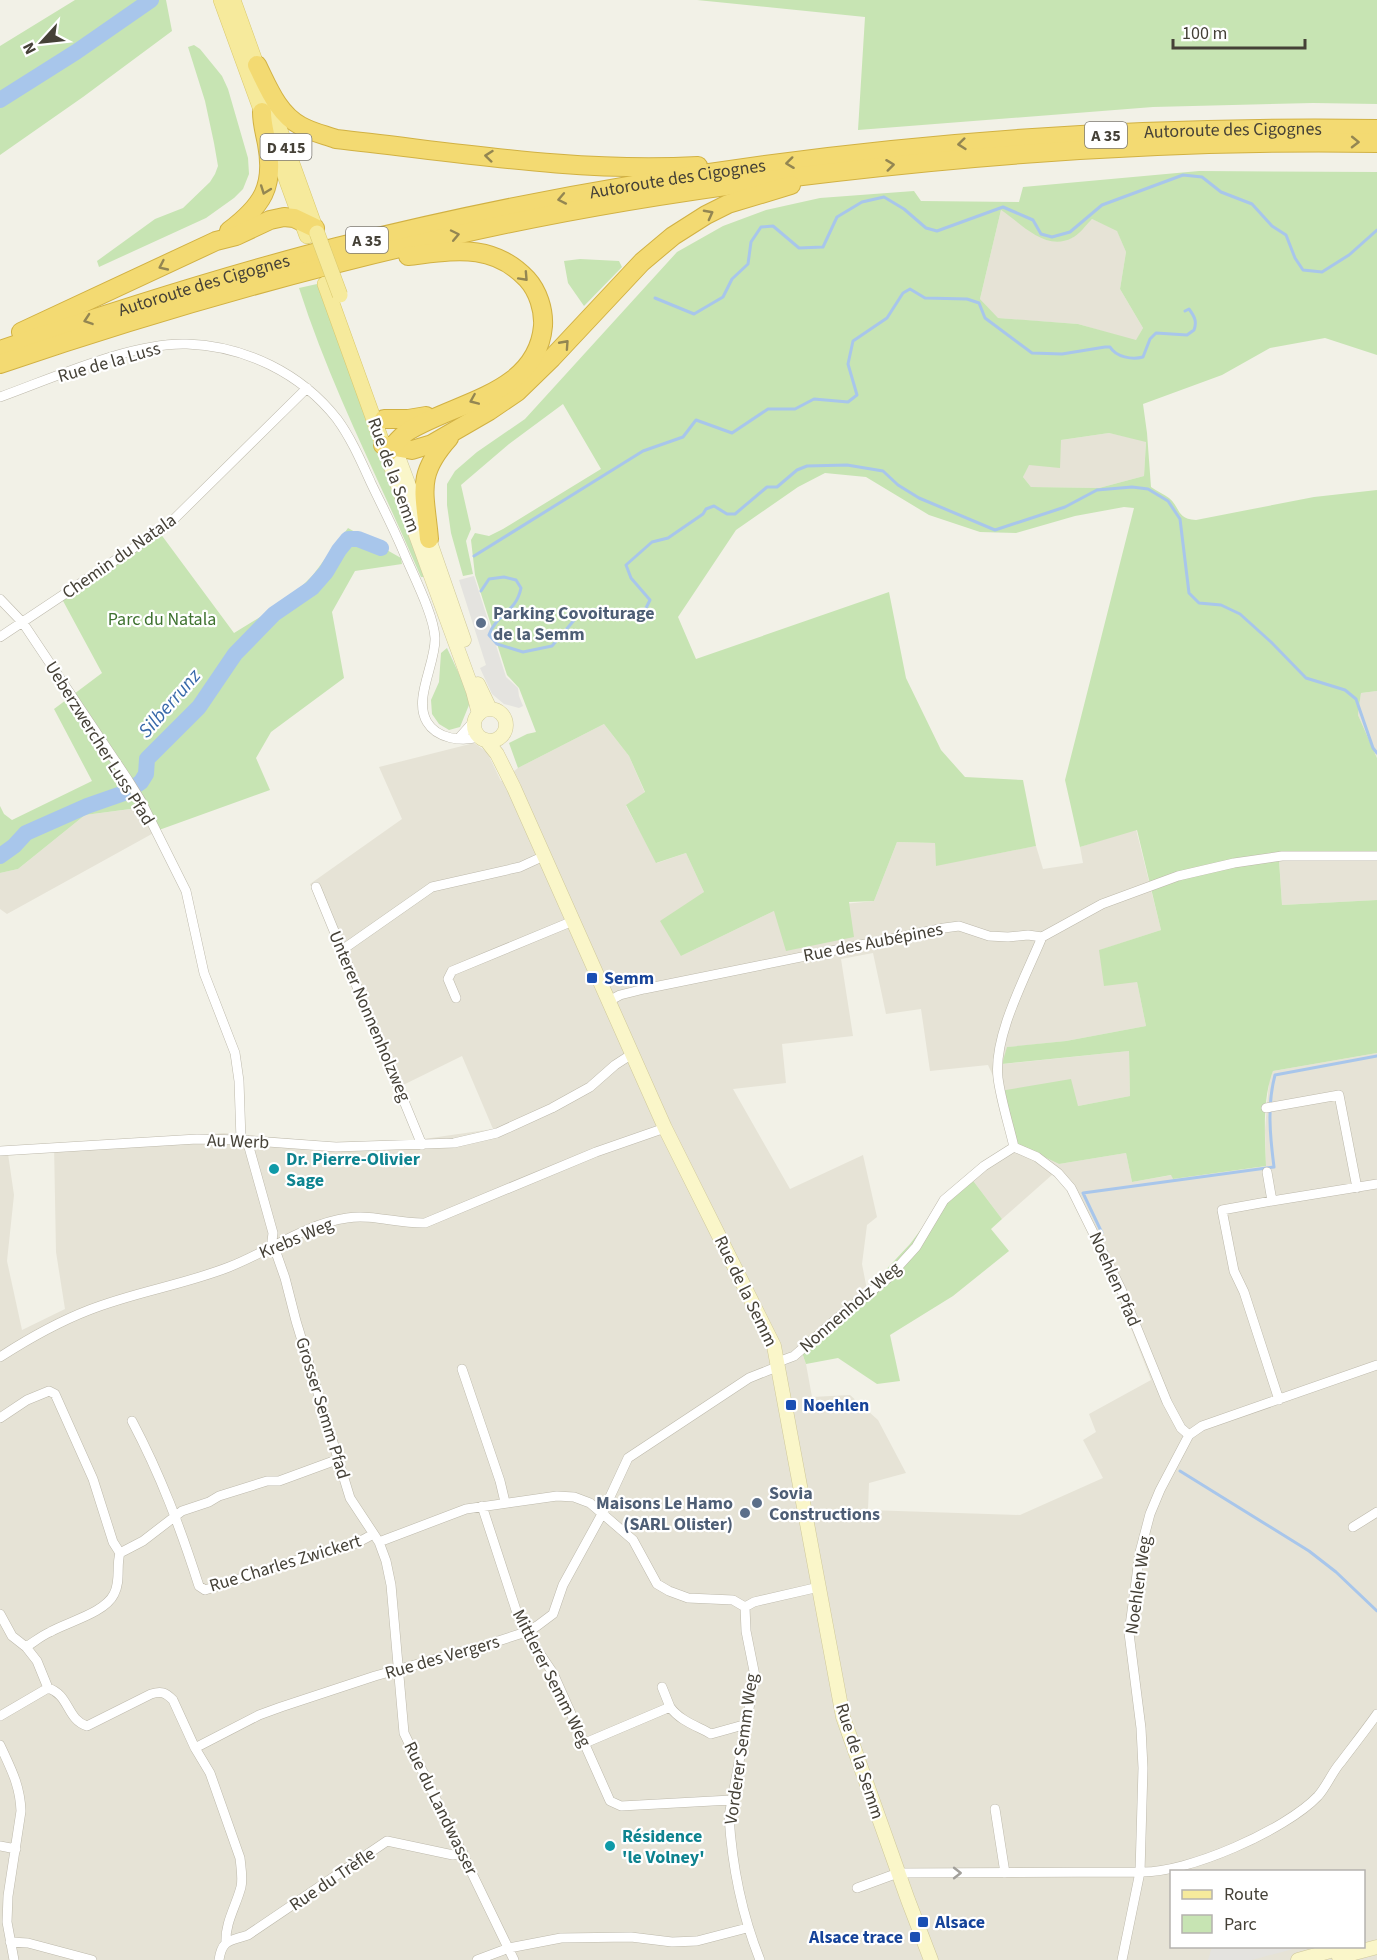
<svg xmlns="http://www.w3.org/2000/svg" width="1377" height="1960" font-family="'Source Sans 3',sans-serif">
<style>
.residential{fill:#e6e3d6;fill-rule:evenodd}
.green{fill:#c7e4b3;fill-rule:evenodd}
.parking{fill:#e4e3df}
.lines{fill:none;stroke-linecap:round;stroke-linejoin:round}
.stream{stroke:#a8c6eb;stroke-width:3}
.river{stroke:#a8c6eb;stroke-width:16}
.street-casing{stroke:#bdb9ab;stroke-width:10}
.secondary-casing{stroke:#cfc89a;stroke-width:15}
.primary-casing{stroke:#dac96d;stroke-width:16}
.highway-casing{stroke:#d1b143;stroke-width:20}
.street{stroke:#fff;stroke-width:9}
.secondary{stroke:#faf6c9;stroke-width:14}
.primary{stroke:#f6ea9c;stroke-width:15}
.highway{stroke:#f3da72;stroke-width:18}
.primary-bridge-casing{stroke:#dac96d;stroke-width:16;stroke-linecap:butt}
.primary-bridge{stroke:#f6ea9c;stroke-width:15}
.oneway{stroke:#938652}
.oneway2{stroke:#a2a09b}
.service-dot{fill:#5c6f8a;stroke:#fff;stroke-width:2}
.transit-dot{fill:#1a4fb4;stroke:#fff;stroke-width:2}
.culture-dot{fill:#0f9aa8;stroke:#fff;stroke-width:2}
.labels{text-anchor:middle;stroke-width:4.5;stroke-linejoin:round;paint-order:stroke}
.shield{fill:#fff;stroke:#7d7a73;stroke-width:1.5}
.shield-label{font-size:16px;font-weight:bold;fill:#454137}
.street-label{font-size:18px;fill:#454137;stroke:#fff}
.service-label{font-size:18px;font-weight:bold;fill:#4e5e75;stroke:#fff;text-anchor:start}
.park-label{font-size:18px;fill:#3e722f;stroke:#fff}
.transit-label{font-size:18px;font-weight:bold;fill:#164399;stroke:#fff;text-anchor:start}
.culture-label{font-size:18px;font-weight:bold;fill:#0d838f;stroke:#fff;text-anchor:start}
.water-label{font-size:20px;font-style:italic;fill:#3869a9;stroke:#fff}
</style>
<rect width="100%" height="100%" fill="#f2f1e7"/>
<path class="residential" d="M1001,210L1072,238L1092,219L1117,230L1126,252L1120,289L1143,328L1136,341L1078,324L997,318L980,299Z
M1109,433L1146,441L1144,476L1099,488L1031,487L1023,477L1028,465L1061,440Z
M1377,691V758L1358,715L1361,693Z
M604,724L629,756L645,793L626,806L657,863L686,853L704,892L681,956L774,911L874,901L897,842L935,843L937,865L1036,846L1043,869L1083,863L1080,847L1136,829L1161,930L1100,950L1137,982L1146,1026L1066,1041L1008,1047L1003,1064L1129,1051L1130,1096L1078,1106L1000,1091L988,1065L930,1071L921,1009L886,1014L873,953L841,959L853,1036L782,1044L786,1083L733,1089L790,1189L863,1155L877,1217L867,1225L862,1264L867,1290L799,1344L806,1364L812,1397L850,1395L878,1420L906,1473L869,1483L868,1510L1020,1515L1103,1478L1083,1440L1096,1432L1089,1414L1151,1380L1083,1204L1053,1174L1002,1219L968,1174L1015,1143L1059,1164L1126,1153L1132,1182L1172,1175L1173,1179L1266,1166L1265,1130L1269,1081L1273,1071L1377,1053V1960H0V1148L7,1147L14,1195L7,1261L22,1330L65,1309L56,1252L54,1144L224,1133L330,1142L417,1140L493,1129L462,1056L397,1088L310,884L402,819L379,767L474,743L487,752L501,781L518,768ZM1172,1872H1364V1946H1172Z
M139,808L159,830L7,914L0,909V873L18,869L85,815Z
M1279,859L1377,860V900L1282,905Z"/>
<path class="green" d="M75,0H166L172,31L83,97L0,155V46Z
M697,0H1377V104L1313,103L1153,107L858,130L865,17Z
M194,45L200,49L222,76L228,89L248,158L249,174L243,189L234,198L206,218L99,267L97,261L155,219L183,208L210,182L215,174L218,166L214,143L205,101L188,47Z
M1199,171L1377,172V355L1325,338L1270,348L1222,375L1143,404L1147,433L1151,487C1156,491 1164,494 1169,498C1181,508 1176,519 1196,520L1314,497L1377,490V691L1361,693L1358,715L1377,758V860H1279L1282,905L1377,900V1053L1273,1071C1262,1100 1265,1136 1266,1166L1173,1179L1171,1175L1132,1182L1126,1153L1059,1164L1015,1143L1000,1091L1071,1079L1078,1106L1130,1096L1129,1051L1002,1064L1007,1047L1066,1041L1146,1026L1137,982L1104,986L1099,950L1161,930L1137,830L1080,847L1065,780L1134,508L1124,507L1075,516L1016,533L980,532L929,515L866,477L825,473L798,487L736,530L678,617L696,659L889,592L906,678L941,750L965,777L1023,780L1036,846L936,866L935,843L897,842L874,901L849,902L854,937L786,951L774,911L681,956L660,921L704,892L686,853L656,863L626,805L645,792L629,756L604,724L518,768L509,743L527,734L536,732L519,688L507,675L475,575L471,540L475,533L489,536L503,529L601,469L563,404L509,444L461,485L471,529L466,541L473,574L463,576L451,533L447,505V484L455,471L477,452L525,419L677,252L723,226L766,210L820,198L914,191L921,201L1019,202L1023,187ZM1001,210C1021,223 1045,252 1072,238C1079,235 1086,225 1092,219L1117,231L1126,252L1120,289L1143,328L1136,340L1078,324L998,318L980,299ZM1109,433L1146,442L1144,476L1099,488L1031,487L1023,477L1029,465L1060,468L1061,440Z
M580,259L619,261L622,267L584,306L568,283L564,261Z
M317,284L424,577H421C380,481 331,388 299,288Z
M348,528L401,558L402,564L355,571L332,612L344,678L271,732L256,758L270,790L159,830L138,808L85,815L18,869L0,873V806L4,814L12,820L92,781L54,709L102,673L62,599L160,533L234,633L288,600L313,575Z
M447,648L467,691L469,705L460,727L449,730L439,724L432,714L431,700L439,682L441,653Z
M968,1174L1002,1219L991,1229L1009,1251L953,1296L890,1335L900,1381L877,1384L838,1358L806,1364L799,1344L867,1290L910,1244L953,1187Z"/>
<path class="parking" d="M474,576L506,677L518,688L519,696L523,706L519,708L504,704L492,694L480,668L486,665L459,580Z
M1212,1947L1215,1946L1300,1947L1252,1960H1208Z"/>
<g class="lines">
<path class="stream" d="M655,298L694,314L723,297L732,279L748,264L751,242L761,227L773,226L799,248L823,247L837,217L862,202L884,197L904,209L926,228L937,231L1003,207L1033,220L1041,234L1052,237L1070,232L1102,205L1183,175L1202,177L1221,192L1252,204L1272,226L1286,235L1295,258L1303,270L1322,272L1349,255L1377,230
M474,556L643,451L683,437L696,420L732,433L768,409H795L814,399L848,402L857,395L848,364L853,341L887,318L903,293L910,289L925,298L967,299L979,303L985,318L1032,353L1062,354L1105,347H1110C1116,357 1132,360 1143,357L1150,339L1156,333L1187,335L1194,330C1197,322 1195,317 1189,309L1185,311
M481,591L489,579L504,577L516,580L521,588C516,613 496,614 489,635L497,644L523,652L552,646L582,611C590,611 601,608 608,610C623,614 626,619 643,614L650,600L631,578L626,565L652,542L668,538L703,514L706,509L714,506L727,514H735L767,487H777L797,470L807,466L847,465L883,471L898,485L919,498L995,530L1065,507L1097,490L1132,487L1148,489L1168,501L1180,519L1189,593L1199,603L1221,605L1240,614L1271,642L1306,678L1345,690L1356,699L1373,748L1377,753
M1098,1236L1102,1233L1083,1193L1274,1167C1270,1136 1267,1105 1275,1075L1377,1056
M1180,1471L1309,1551L1336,1572L1377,1611"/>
<path class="river" d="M0,100L76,52L151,0
M0,856L14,846L26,833L87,806L127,792L141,782L146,774L147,759L199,707L235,654L274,614L312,588L326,572L339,550L348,539H358L381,548"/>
<g class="street-casing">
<path id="street" d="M0,397C53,378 132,342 187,344C245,346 301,373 337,419C351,438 361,461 371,483C382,506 394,529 404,553C413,575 434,615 435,638C436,663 413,699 427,722C437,739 462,742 479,737
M0,599L23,623L128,780L141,801L186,891L204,973L235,1053L239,1081L241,1140
M0,637L168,525L307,388
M459,738L475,720
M316,887L422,1145
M342,950L432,887L520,867L544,856
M456,998L448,979L452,971L573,921
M609,1001L620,995L644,989L944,928L959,926L989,936L1008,937L1028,935L1042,937L1102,904L1178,876L1234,863L1282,856H1377
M1266,1108L1339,1095L1357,1188
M247,1140L273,1233L272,1241L285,1278L296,1321L350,1498L379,1542L466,1509L557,1496L574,1497L590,1503L633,1540L657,1584L669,1591L688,1598L733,1600L745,1607L754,1602L819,1587
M1014,1147L1037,1157L1058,1173L1071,1188L1121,1289L1167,1402L1181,1428L1189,1435
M0,1151L197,1139L241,1140L336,1147L454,1143L497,1133L552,1108L590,1087L615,1065L632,1054
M1267,1172L1272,1201L1222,1210L1234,1271L1244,1292L1279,1400
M1272,1201L1377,1184
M0,1357C28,1339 58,1322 89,1310C134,1292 183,1285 229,1267C268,1252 305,1224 347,1218C373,1214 399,1224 425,1223L596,1152L665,1128
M778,1362L794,1356L842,1314L887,1279L916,1247L944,1200L984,1166L1014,1147C1009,1125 1001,1101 998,1078C993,1036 1026,976 1042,937
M462,1369L500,1481L505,1502
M0,1418L27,1400L49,1391L55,1394L93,1479L113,1542L120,1553
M132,1421C161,1476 180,1527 199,1586L205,1590L319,1553C336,1552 359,1543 373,1534
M482,1506L516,1610L534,1645L553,1673L610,1801L621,1806L731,1800
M1353,1527L1377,1512
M379,1542L386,1561L391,1585L404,1733L514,1960
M745,1607L746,1631L755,1676L729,1816C732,1865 742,1915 760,1960
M0,1614L12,1636L26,1647L37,1661L48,1688L0,1716
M26,1647C34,1642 41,1636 50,1632C67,1622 105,1613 114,1594C121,1581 116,1566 120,1553L143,1541L182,1511L209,1502L219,1496L267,1481H279L339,1459
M662,1687L670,1707
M48,1688C70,1695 66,1719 87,1726L151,1694C161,1691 165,1692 173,1700L195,1748L259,1715L281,1707L375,1676L489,1644L526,1632L537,1626L553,1614L563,1585L602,1514L628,1458L749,1378L779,1366
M585,1743L670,1707C680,1721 697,1726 711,1734L747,1724
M0,1745C11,1769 20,1785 21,1811L8,1896L7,1922L14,1960
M195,1748L210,1773L240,1858C241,1868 243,1878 241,1887C236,1906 225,1923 226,1942
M995,1809L1005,1873
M0,1846L16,1849
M857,1888L898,1873L1140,1872L1143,1768L1141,1728L1129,1633L1140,1552L1150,1514L1160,1490L1189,1435L1202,1426L1377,1365
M10,1942L28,1943L92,1960
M219,1960C222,1939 230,1941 248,1935L387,1841L453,1855L463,1853
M477,1960L509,1948L561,1938L631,1937L672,1942L697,1941L747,1928
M1122,1960L1140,1872C1186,1874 1286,1830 1318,1796C1327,1786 1332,1772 1341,1762C1353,1746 1365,1731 1377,1714"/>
</g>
<g class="secondary-casing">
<path id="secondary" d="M383,445L473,691L479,714
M394,446L429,539L464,640
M478,684L490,709
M474 725a16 16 0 1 1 32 0a16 16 0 1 1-32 0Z
M486,740L497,754L514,788L665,1128L774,1346L843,1717L908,1900L931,1960
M1339,1957L1377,1947
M1298,1960L1348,1946"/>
</g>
<g class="primary-casing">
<path id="primary" d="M221,0L307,236
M233,0L260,75
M268,97L316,230
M325,284L383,445"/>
</g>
<g class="highway-casing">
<g id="highway">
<path d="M257,65C268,87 278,114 301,126C311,132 325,135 336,139C456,152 577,173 698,166"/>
<path d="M229,231C262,206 275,187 267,144C265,133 262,124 262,112"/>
<path d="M21,332L216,241L236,236L270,220L284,217L294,218L315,228"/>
<path id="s1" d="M0,350C111,312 223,276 337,247C676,162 1028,124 1377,129"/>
<path d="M0,364C147,314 296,271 447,237C575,207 705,187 836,172C1016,151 1196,140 1377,143"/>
<path d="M384,419H408L426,416"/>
<path d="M383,445L412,450L432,444L489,411L517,392L552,358L642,262L673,236L706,215L728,204L791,185"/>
<path d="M388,452C395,444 401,435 410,430C459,401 537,393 543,326C544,310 538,291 527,279C492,242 453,251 408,256"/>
<path d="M429,539C425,492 415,476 449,438"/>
</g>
</g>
<use href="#street" class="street"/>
<use href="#secondary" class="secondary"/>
<use href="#primary" class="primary"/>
<use href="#highway" class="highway"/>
<g class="primary-bridge-casing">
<path id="primary-bridge" d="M317,233L340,295"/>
</g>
<use href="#primary-bridge" class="primary-bridge"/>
</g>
<defs><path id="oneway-chevron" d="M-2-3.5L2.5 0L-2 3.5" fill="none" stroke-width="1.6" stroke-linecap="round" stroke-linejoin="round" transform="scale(1.5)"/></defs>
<g class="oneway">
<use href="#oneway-chevron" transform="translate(1355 142) rotate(1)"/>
<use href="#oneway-chevron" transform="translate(962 144) rotate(174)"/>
<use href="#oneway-chevron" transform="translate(489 156) rotate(-174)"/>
<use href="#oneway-chevron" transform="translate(790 163) rotate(173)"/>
<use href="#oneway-chevron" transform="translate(890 165) rotate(-7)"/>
<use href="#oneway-chevron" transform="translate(265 190) rotate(110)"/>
<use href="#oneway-chevron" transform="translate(562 199) rotate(169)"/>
<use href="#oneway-chevron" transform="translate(709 214) rotate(-28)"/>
<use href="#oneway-chevron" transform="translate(455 235) rotate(-12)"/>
<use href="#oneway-chevron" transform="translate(163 266) rotate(155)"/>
<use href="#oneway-chevron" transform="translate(524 277) rotate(47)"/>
<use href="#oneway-chevron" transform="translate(88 320) rotate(161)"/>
<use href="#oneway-chevron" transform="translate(565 344) rotate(-48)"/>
<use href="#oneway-chevron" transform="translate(474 400) rotate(157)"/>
</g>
<use class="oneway2" href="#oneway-chevron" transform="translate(957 1873)"/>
<g class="service-dot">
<circle cx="481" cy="623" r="6"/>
<circle cx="757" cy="1503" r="6"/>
<circle cx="745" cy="1513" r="6"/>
</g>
<g class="transit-dot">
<rect x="586" y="972" width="12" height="12" rx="3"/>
<rect x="785" y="1399" width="12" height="12" rx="3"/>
<rect x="917" y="1916" width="12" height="12" rx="3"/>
<rect x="909" y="1931" width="12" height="12" rx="3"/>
</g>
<g class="culture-dot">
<circle cx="274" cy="1169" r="6"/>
<circle cx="610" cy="1846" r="6"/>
</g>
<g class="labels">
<g class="shield">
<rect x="1085" y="122" width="42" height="26" rx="4.5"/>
<rect x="260.5" y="134" width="51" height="26" rx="4.5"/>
<rect x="346" y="227" width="42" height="26" rx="4.5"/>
</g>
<g class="shield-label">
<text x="1106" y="141">A 35</text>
<text x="286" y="153">D 415</text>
<text x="367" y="246">A 35</text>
</g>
<g class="street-label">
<text dy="6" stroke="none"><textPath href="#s1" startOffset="1258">Autoroute des Cigognes</textPath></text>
<text dy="6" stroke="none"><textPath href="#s1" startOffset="700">Autoroute des Cigognes</textPath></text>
<text dy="6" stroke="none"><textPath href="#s1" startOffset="214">Autoroute des Cigognes</textPath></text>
<text transform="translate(109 362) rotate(-16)" y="6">Rue de la Luss</text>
<text transform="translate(394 475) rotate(70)" y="6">Rue de la Semm</text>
<text transform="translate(119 556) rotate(-35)" y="6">Chemin du Natala</text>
<text transform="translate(100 743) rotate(58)" y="6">Ueberzwercher Luss Pfad</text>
<text transform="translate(873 942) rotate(-11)" y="6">Rue des Aubépines</text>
<text transform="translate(370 1016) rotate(67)" y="6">Unterer Nonnenholzweg</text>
<text transform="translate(238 1141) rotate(2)" y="6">Au Werb</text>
<text transform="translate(296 1238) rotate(-23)" y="6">Krebs Weg</text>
<text transform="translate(1115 1279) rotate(66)" y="6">Noehlen Pfad</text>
<text transform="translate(746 1291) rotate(64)" y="6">Rue de la Semm</text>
<text transform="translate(850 1307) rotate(-41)" y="6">Nonnenholz Weg</text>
<text transform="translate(323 1408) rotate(73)" y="6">Grosser Semm Pfad</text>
<text transform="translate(285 1563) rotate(-17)" y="6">Rue Charles Zwickert</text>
<text transform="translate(1138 1585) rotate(-82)" y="6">Noehlen Weg</text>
<text transform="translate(442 1657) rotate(-16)" y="6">Rue des Vergers</text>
<text transform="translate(552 1678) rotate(63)" y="6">Mittlerer Semm Weg</text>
<text transform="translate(741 1749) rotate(-82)" y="6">Vorderer Semm Weg</text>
<text transform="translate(860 1761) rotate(72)" y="6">Rue de la Semm</text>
<text transform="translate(441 1808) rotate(64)" y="6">Rue du Landwasser</text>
<text transform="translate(332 1879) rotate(-34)" y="6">Rue du Trèfle</text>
</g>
<g class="service-label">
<text x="493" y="619">Parking Covoiturage<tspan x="493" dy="21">de la Semm</tspan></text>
<text x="769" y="1499">Sovia<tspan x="769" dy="21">Constructions</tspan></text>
<text x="733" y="1509" text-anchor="end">Maisons Le Hamo<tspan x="733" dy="21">(SARL Olister)</tspan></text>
</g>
<g class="park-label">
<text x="162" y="625">Parc du Natala</text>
</g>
<g class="transit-label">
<text x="604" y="984">Semm</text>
<text x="803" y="1411">Noehlen</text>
<text x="935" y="1928">Alsace</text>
<text x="903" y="1943" text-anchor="end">Alsace trace</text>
</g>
<g class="culture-label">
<text x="286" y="1165">Dr. Pierre-Olivier<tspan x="286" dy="21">Sage</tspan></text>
<text x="622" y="1842">Résidence<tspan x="622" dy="21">'le Volney'</tspan></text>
</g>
<g class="water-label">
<text transform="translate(169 703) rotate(-49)" y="7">Silberrunz</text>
</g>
</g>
<rect x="1170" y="1870" width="195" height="78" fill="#ffffff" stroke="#b5b3af" stroke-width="1.5"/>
<rect x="1182" y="1890" width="30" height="9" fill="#f6ea9c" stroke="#b5b3af" stroke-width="1.5"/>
<text x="1224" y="1900" font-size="18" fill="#454137">Route</text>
<rect x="1182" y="1915" width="30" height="18" fill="#c7e4b3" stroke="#b5b3af" stroke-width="1.5"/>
<text x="1224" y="1930" font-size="18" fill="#454137">Parc</text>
<g transform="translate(42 42) rotate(243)" stroke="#ffffff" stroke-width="4.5" paint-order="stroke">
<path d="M0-4.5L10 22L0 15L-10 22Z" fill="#454137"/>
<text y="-9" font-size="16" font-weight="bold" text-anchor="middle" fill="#454137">N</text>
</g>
<path d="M1173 39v9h132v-9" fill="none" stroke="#454137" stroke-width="3"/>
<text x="1182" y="39" font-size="18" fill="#454137" stroke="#ffffff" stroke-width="4.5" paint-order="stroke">100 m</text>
</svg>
